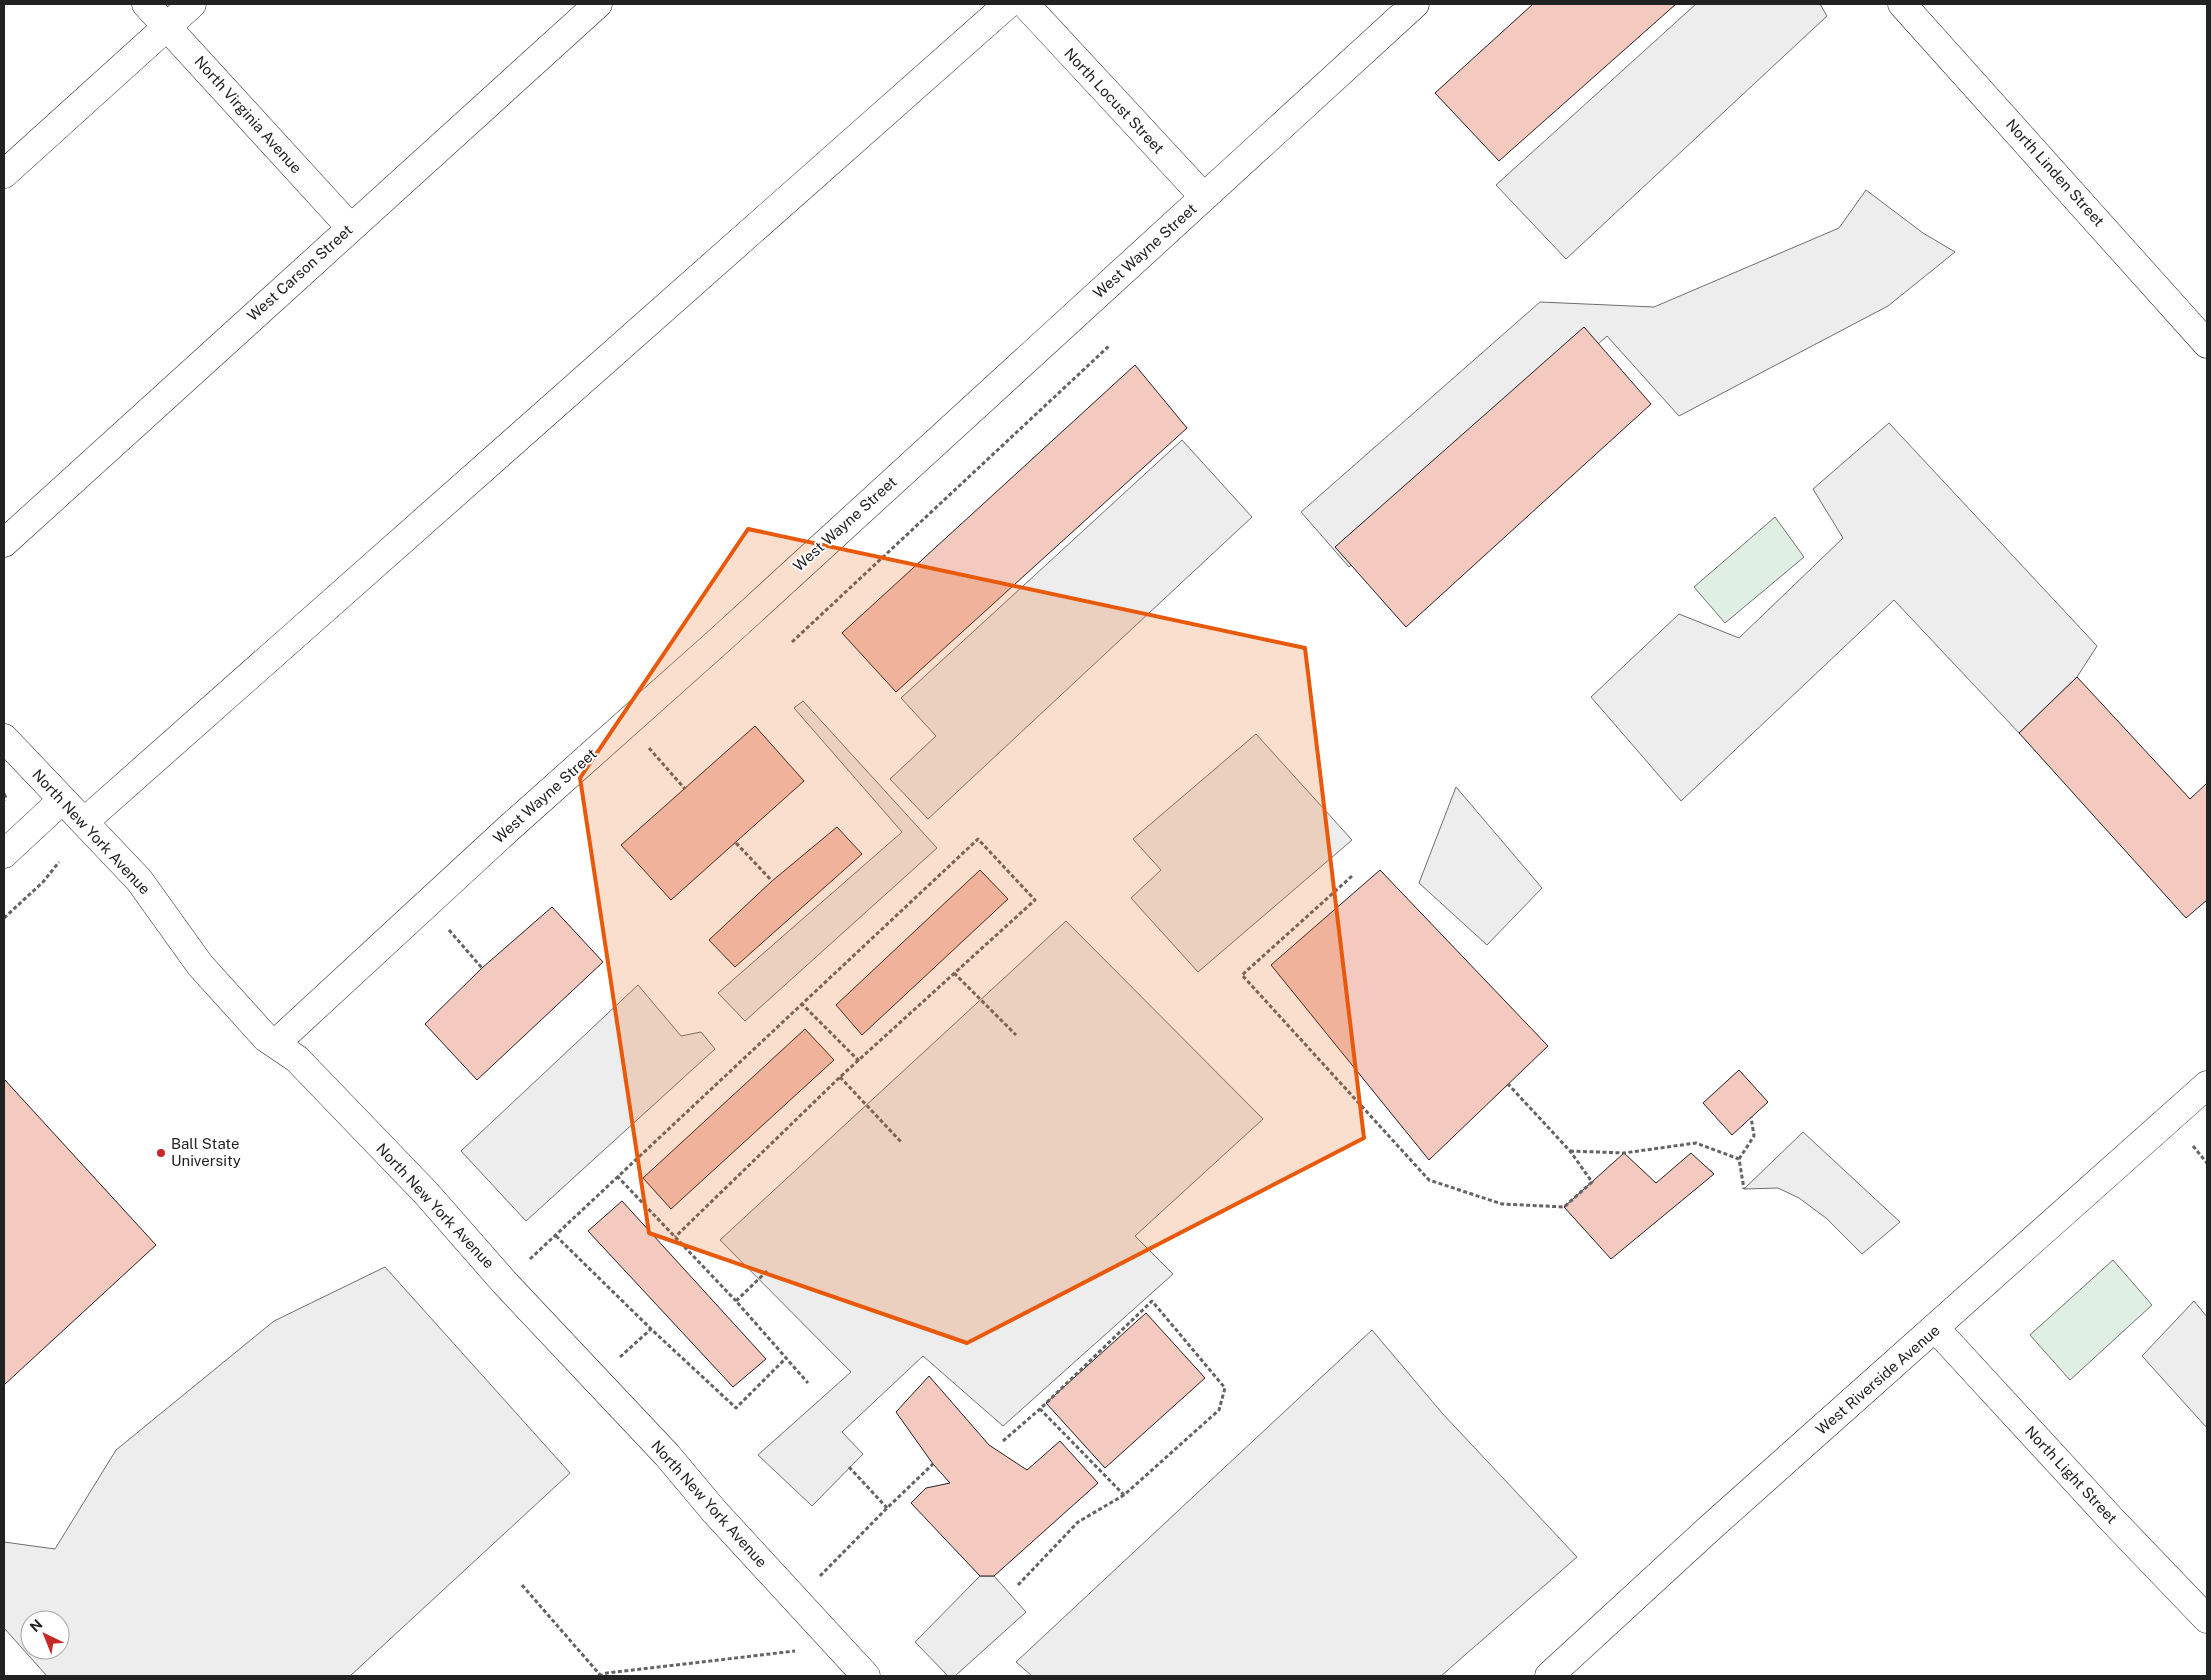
<svg xmlns="http://www.w3.org/2000/svg" width="2211" height="1680" font-family="'Public Sans',sans-serif">
<style>
.green{fill:#e0efe3;stroke:#6f6f6f}
.parking{fill:#ededed;stroke:#6f6f6f;fill-rule:evenodd}
.building{fill:#f3c9c0;stroke:#222}
.lines{fill:none;stroke-linecap:round;stroke-linejoin:round}
.minor-casing{stroke:#222;stroke-width:29}
.path{stroke:#646464;stroke-width:3;stroke-dasharray:4 2.5;stroke-linecap:butt}
.minor{stroke:#fff;stroke-width:28}
.marked{fill:#e8590c;fill-opacity:0.2;stroke:#e8590c;stroke-width:4;stroke-linejoin:round}
.poi-dot{fill:#c62828;stroke:#fff;stroke-width:2}
.labels{text-anchor:middle;stroke-width:4;stroke-linejoin:round;paint-order:stroke}
.street-label{font-size:15px;fill:#222;stroke:#fff}
.poi-label{font-size:15px;fill:#222;stroke:#fff;text-anchor:start}
</style>
<rect width="100%" height="100%" fill="#fff"/>
<path class="green" d="M1775,517L1804,557L1725,623L1694,587Z
M2113,1260L2152,1305L2070,1380L2030,1335Z"/>
<path class="parking" d="M1696,4H1820L1827,16L1566,259L1496,185Z
M1866,190L1923,233L1955,252L1888,306L1679,416L1607,336L1349,567L1301,512L1540,302L1654,307L1839,228Z
M1889,423L2097,646L2077,677L2019,733L1894,600L1681,801L1591,697L1679,614L1739,638L1843,538L1813,489Z
M1182,440L1252,517L928,819L890,779L936,736L901,698Z
M803,701L937,848L745,1021L718,993L902,832L794,708Z
M1256,734L1352,840L1198,972L1131,898L1161,870L1133,839Z
M1456,787L1542,888L1487,945L1419,883Z
M1066,921L1263,1119L1135,1236L1173,1274L1003,1426L923,1356L842,1432L863,1454L812,1506L758,1455L851,1372L720,1240Z
M638,985L681,1036L701,1032L715,1049L526,1221L461,1151Z
M1803,1132L1900,1222L1862,1254L1826,1218L1799,1198L1778,1188L1744,1189Z
M385,1267L570,1473L350,1676H47L4,1628V1542L55,1549L116,1450L274,1321ZM30,1620H60V1650H30Z
M2194,1301L2207,1317V1428L2142,1356Z
M1372,1330L1442,1413L1577,1557L1441,1676H1032L1016,1662Z
M980,1576H994L1026,1612L955,1676H948L915,1642Z"/>
<path class="building" d="M1533,4H1676L1499,161L1435,93Z
M1584,327L1651,404L1406,627L1335,547Z
M1135,365L1187,428L896,692L842,633Z
M2077,677L2190,799L2207,783V900L2186,918L2019,733Z
M755,726L804,781L671,900L621,845Z
M837,827L862,854L735,967L709,940L772,881Z
M980,870L1008,899L862,1035L836,1005Z
M1380,870L1548,1046L1429,1160L1271,965Z
M552,907L603,962L477,1080L425,1024L482,968Z
M805,1029L834,1060L671,1209L643,1178Z
M1739,1070L1768,1102L1732,1135L1703,1103Z
M4,1079L156,1245L4,1385Z
M1624,1153L1656,1183L1691,1153L1714,1174L1611,1259L1564,1207Z
M622,1201L766,1359L733,1387L588,1231Z
M1146,1313L1205,1378L1105,1468L1046,1403Z
M929,1376L989,1445L1027,1470L1060,1441L1098,1483L994,1576H980L911,1503L926,1488L950,1483L933,1464L896,1412Z"/>
<g class="lines">
<g class="minor-casing">
<path id="minor" d="M146,4L350,227
M1025,4L1204,197
M1902,4L2207,344
M4,174L192,4
M4,543L598,4
M4,738L139,880L200,965L266,1038L297,1059L426,1193L504,1282L667,1455L714,1511L866,1676
M84,822L1008,4
M4,854L62,800
M275,1044L509,828L721,639L1415,4
M1936,1329L2112,1520L2207,1619
M1549,1676L1711,1527L2207,1085"/>
</g>
<path class="path" d="M792,642L1109,346
M649,748L685,789
M4,794L6,798L4,800
M736,843L772,881
M1352,876L1242,975L1429,1180L1502,1204L1564,1207L1592,1182L1570,1151L1508,1084
M4,918L43,882L59,862
M449,930L482,968
M954,973L1016,1035
M801,1003L859,1061
M840,1077L902,1143
M2193,1146L2207,1163
M1570,1151L1624,1153L1696,1143L1739,1159L1744,1189
M1739,1159L1754,1136L1751,1117
M617,1176L736,1301
M556,1236L651,1329L736,1408L786,1358
M530,1259L978,839L1035,900L840,1077L675,1237
M767,1271L736,1301L808,1383
M620,1357L651,1329
M1003,1441L1040,1409L1152,1301L1225,1388L1219,1410L1124,1495L1040,1409
M849,1467L887,1508
M820,1576L887,1508L933,1464
M522,1585L601,1676
M1018,1585L1078,1522L1124,1495
M599,1676L607,1673L795,1651"/>
<use href="#minor" class="minor"/>
</g>
<path class="marked" d="M748,529L1305,648L1364,1138L967,1343L649,1233L580,778Z"/>
<circle class="poi-dot" cx="161" cy="1153" r="5"/>
<g class="labels">
<g class="street-label">
<text transform="translate(1114 101) rotate(47)" y="5">North Locust Street</text>
<text transform="translate(248 115) rotate(48)" y="5">North Virginia Avenue</text>
<text transform="translate(2055 173) rotate(48)" y="5">North Linden Street</text>
<text transform="translate(1145 251) rotate(-42)" y="5">West Wayne Street</text>
<text transform="translate(300 273) rotate(-42)" y="5">West Carson Street</text>
<text transform="translate(845 524) rotate(-42)" y="5">West Wayne Street</text>
<text transform="translate(545 796) rotate(-42)" y="5">West Wayne Street</text>
<text transform="translate(91 832) rotate(47)" y="5">North New York Avenue</text>
<text transform="translate(435 1206) rotate(47)" y="5">North New York Avenue</text>
<text transform="translate(1878 1380) rotate(-41)" y="5">West Riverside Avenue</text>
<text transform="translate(2071 1475) rotate(47)" y="5">North Light Street</text>
<text transform="translate(709 1504) rotate(48)" y="5">North New York Avenue</text>
</g>
<g class="poi-label">
<text x="171" y="1149">Ball State<tspan x="171" dy="17">University</tspan></text>
</g>
</g>
<rect width="2211" height="1680" fill="none" stroke="#222222" stroke-width="10"/>
<g transform="translate(45 1635) rotate(317)"><circle r="24" fill="#ffffff" stroke="#a7a7a7"/>
<path d="M0-4L9 19L0 12L-9 19Z" fill="#c62828"/>
<text y="-8" font-size="14" font-weight="bold" text-anchor="middle" fill="#222222">N</text>
</g>
</svg>
